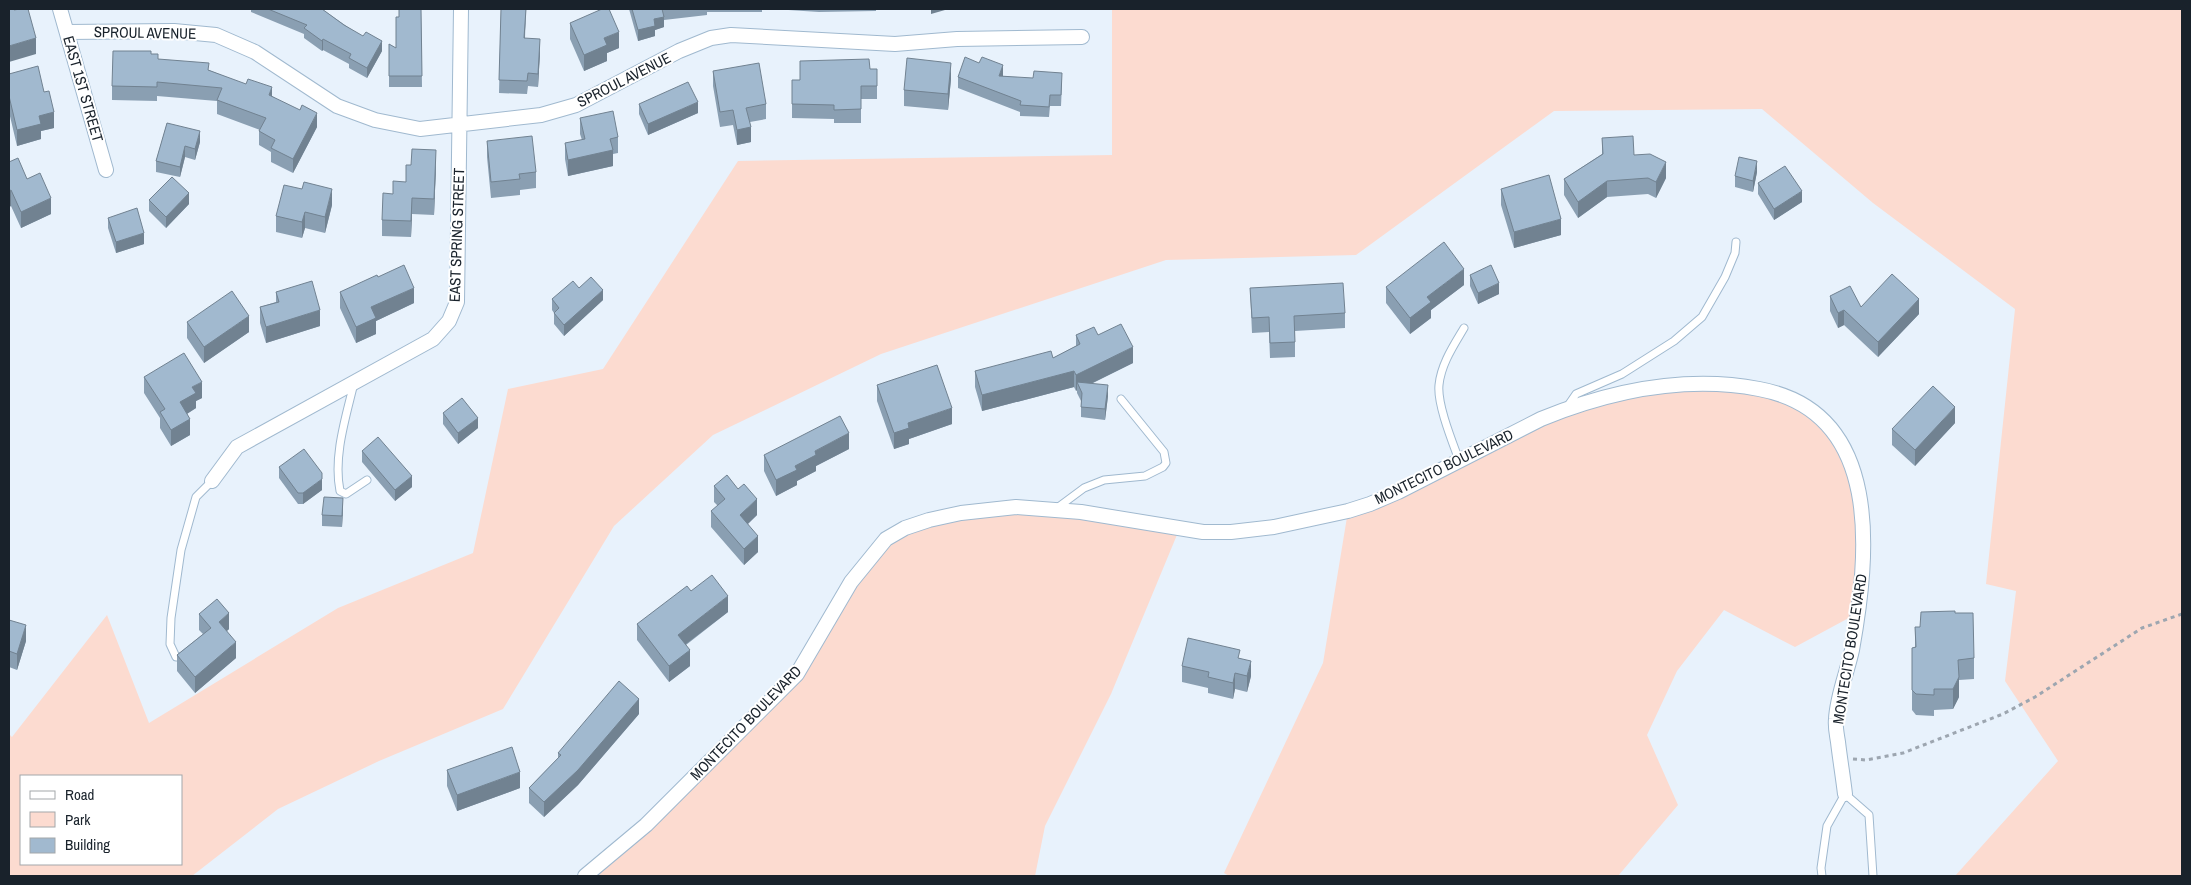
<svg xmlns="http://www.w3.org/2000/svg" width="2191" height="885" font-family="'Archivo Narrow',sans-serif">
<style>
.green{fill:#fcdbd0;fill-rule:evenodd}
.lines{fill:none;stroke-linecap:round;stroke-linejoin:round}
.lane-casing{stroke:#a0b9cf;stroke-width:9}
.street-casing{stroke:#a0b9cf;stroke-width:16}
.path{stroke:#9da6b0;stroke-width:3;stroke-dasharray:4 4;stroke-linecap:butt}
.lane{stroke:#fff;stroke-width:7}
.street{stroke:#fff;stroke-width:14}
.wall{fill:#8a9fb2}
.shaded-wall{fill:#718291}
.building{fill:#a1b9cf;stroke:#718291}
.labels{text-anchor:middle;stroke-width:4;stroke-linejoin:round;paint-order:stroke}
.street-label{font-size:15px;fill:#19222b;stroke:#fff}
</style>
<rect width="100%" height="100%" fill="#e8f2fc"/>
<path class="green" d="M1112,9H2182V876H1955L2058,761L2005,681L2016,591L1986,584L2015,309L1873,203L1762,109L1554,111L1356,255L1166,260L881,354L713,435L614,526L503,709L379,761L278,809L192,876H9V734L12,737L107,615L149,723L338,608L473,553L508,389L603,369L738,161L1112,155ZM21,776H181V864H21Z
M1740,385L1825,421L1856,477L1858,613L1795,647L1724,610L1677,671L1647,735L1678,805L1618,876H1229L1224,873L1323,663L1348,511L1541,419L1650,388Z
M994,509L1179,530L1111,694L1045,826L1035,876H585L797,674L886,539Z"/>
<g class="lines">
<g class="lane-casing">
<path id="lane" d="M354,383C346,417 333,456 340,491L346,494L367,480
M1567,407L1576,394L1622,374L1674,341L1702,317L1725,277L1735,253L1736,242
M1459,460C1452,441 1437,404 1439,385C1441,364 1454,345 1464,328
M1057,508L1084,488L1104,480L1145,476L1163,467L1166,463L1164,452L1121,399
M186,657H176L170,644L171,618L181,550L196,497L212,481
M1822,876L1821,868L1827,826L1845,794L1869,815L1873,876"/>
</g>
<g class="street-casing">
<path id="street" d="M60,9L106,170
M67,32L174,31L216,35L255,52L337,106L375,120L420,129L541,115L576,105L679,51L711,38L731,35L895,44L957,39L1082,37
M212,481L237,447L433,339L449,321L457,302L461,9
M585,876L646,825L797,674L851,582L886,539L905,528L929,520L961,513L1016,507L1081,512L1203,532H1231L1274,527L1348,511L1370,504L1398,492L1541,419C1610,391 1685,375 1759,389C1884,412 1869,555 1852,650C1847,673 1837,696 1836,719C1835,727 1837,735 1838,742C1840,759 1843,777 1845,794"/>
</g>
<path class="path" d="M1853,759L1866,760L1903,753L2003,714L2035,697L2142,628L2182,614"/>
<use href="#lane" class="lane"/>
<use href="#street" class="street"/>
</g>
<path class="wall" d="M251,9H322L382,51L367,78L349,68V64L323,50L322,51L304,38V34L251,12Z
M421,9L422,87H389V44L396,48L399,17Z
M501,9H526L525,38L540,52L538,87L528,86L527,94L499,93Z
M629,9H762V12H707V15L664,20V27L655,30V36L638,41Z
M773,9H876V11L819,12Z
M570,23L619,48L607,53V61L584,71L570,39Z
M151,54L158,59L209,70L272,96L317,127L293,173L271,162V152L259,145V131L260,130L217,114V101L157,96V101L112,100V86Z
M870,69H877V99H861V123H834V119L792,118V80H800Z
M713,71L766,104V119L750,122L751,142L737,145L733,125L720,127L713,86Z
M9,74L44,92L54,128L41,131V139L17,146L9,112Z
M1003,76L1062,84L1061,106H1050L1049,117L1020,116V112L958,88V77Z
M951,79L948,110L904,106V90Z
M639,104L698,113L648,135L639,114Z
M580,118L618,137V153L613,154V166L568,176L565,159V143L582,140L580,134Z
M167,123L200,142L195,160L185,157L180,177L156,172V161Z
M1602,138L1634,155L1666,178L1656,198L1648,194L1607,197L1578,218L1564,195V179L1602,154Z
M487,141L536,172V188L520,190V195L491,198L487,157Z
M9,162L27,179L51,214L21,228L11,206L9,207Z
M436,166L434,215L412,214L411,237L382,236V220L393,194L406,182Z
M1757,172L1753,192L1735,187V176Z
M1758,183L1802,202L1774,220L1758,194Z
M1501,189L1561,235L1514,248L1501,205Z
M149,200L189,204L166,228L149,211Z
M332,205L325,233L305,228L302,238L276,232V216Z
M108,218L144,244L116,253L108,228Z
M1470,275L1499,294L1478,304L1470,286Z
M378,277L414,303L376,321V334L356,343L340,308V292Z
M1464,285L1431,310V318L1410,334L1386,303V287Z
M579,288L603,300L564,336L554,324V313L552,310V299Z
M1250,288L1345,313V328L1295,331V357L1270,358L1269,332L1252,333Z
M276,292L320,326L266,343L260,323V307L276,302Z
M1830,296L1861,307L1919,314L1878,357L1844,325L1838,328L1830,311Z
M187,322L249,332L204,363L187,338Z
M1076,335H1098L1133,363L1091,384L1108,396L1105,420L1081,417V401L1077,393V390L1076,391L1074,387L982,411L975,387V371L1053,358L1076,346Z
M144,377L202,398L196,401V408L187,414L190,435L171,446L160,428V418L144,393Z
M877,385L952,424L909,439V444L894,449L877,401Z
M443,413L478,428L458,444L443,424Z
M1955,423L1915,466L1892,445V429Z
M849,449L816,466V471L797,481V485L776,496L764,471V455Z
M362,451L412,487L395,501L362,462Z
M279,467L322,490L303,504H298L279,478Z
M714,486L757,515L748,524L758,552L744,565L711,527V511L718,506L714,502Z
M343,509L342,527L322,526V515Z
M728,612L686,645L690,666L669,682L637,640V624Z
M1955,613L1974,658V679L1959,680V697L1953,709L1934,710V716L1916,715L1912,710V648L1915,647V627H1920Z
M199,614L229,629L227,631L236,658L195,693L177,671V655L203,634L199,630Z
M9,620L26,641L17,670L9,667Z
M1240,658L1251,676L1247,692L1235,689L1233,699L1208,693V688L1182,682V666Z
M639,714L578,785L544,817L529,803V788L558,758V753Z
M447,770L520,788L457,811L447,786Z"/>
<path class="shaded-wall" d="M526,9L524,51V38Z
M931,9H945V10L931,14Z
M664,17V27L655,30V36L638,41V30L654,19Z
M619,32V48L607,53V61L584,71V55L604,38Z
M36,38V54L9,62V46Z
M323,39V50L322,51V41Z
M540,39V52L538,87V74Z
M382,41V51L367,78V68Z
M951,63V79L948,110V94Z
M1003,65V76L999,87V76Z
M272,87V101L269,95Z
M698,102V113L648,135V124Z
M54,112V128L41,131V139L17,146V130L39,116Z
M317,113V127L293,173V159Z
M751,127V142L737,145V130Z
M200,131V142L195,160V149Z
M185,146V157L180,177V167Z
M436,150V166L434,215V199Z
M613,150V166L568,176V160Z
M1757,161V172L1753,192V181Z
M1666,162V178L1656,198V182Z
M1607,181V197L1578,218V202Z
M332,189V205L325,233V217Z
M11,190V206L9,207V191Z
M1802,191V202L1774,220V209Z
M189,193V204L166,228V217Z
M51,198V214L21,228V212Z
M412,198V214L411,237V221Z
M305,212V228L302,238V222Z
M1561,219V235L1514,248V232Z
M144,233V244L116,253V242Z
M1464,269V285L1431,310V318L1410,334V318L1427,297Z
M1499,283V294L1478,304V293Z
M414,288V303L376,321V334L356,343V327L371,307Z
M603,290V300L564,336V325Z
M1919,299V314L1878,357V342Z
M320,310V326L266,343V327Z
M1844,310V325L1838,328V313Z
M249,316V332L204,363V347Z
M1133,347V363L1080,389L1077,382V390L1076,391V375Z
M1074,371V387L982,411V395Z
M202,382V398L196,401V408L180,418V402L192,387Z
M1108,385V396L1105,420V409Z
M1955,407V423L1915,466V450Z
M952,408V424L909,439V444L894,449V433L908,423Z
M478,418V428L458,444V433Z
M190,419V435L171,446V430Z
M849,433V449L816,466V471L797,481V485L776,496V480L815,451Z
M412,476V487L395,501V490Z
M322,479V490L303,504V493Z
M343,498V509L342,527V516Z
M757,499V515L740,531V515Z
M758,536V552L744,565V549Z
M728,596V612L678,650V635Z
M229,613V629L219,638V622Z
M26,625V641L17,670V654Z
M236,642V658L195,693V677Z
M690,650V666L669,682V666Z
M1251,661V676L1247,692V676Z
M1235,673V689L1233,699V683Z
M1959,677V697L1953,709V689Z
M639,699V714L578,785L544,817V802Z
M520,772V788L457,811V795Z"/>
<path class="building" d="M9,9H13L14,10L20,9H28L36,38L9,46Z
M268,9H322L344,25L363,36L366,32L382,41L367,68L349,58L351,54L323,39L322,41L304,28L307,25Z
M399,9H421L422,76H389V44L396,48V17H399Z
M501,9H526L524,38L540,39L538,74L528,73L527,81L499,80Z
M602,9H609L619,32L604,38L607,45L584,55L570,23Z
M632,9H667H662L664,17L654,19L655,26L638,30Z
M113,51H151V54H158V59L209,63L208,70L246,84L248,79L272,87L269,95L300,110L302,105L317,113L293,159L271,148L275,140L259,131L266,118L217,100L222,88L157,82V87L112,86Z
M965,57L979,63L982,57L1003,65L999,76L1033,78L1034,71L1062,73L1061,95H1050L1049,107L1020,105L1021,101L958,77Z
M907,58L951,63L948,94L904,90Z
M869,59L870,69H877V86H861V109L834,110V105L792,104V80H800V61Z
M759,63L766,104L746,108L751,127L737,130L733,110L720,112L713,71Z
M38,66L44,92L49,91L54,112L39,116L41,124L17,130L9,96V74Z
M688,82L698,102L648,124L639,104Z
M613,111L618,137L610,139L613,150L568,160L565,143L585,139L580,118Z
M167,123L200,131L195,149L185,146L180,167L156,161Z
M532,136L536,172L519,174L520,179L491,182L487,141Z
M1633,136L1634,155L1650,154L1666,162L1656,182L1648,178L1607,181L1578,202L1564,179L1603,154L1602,138Z
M412,149L436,150L434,199L412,198L411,221L382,220L383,193L393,194V181L406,182V165H411Z
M1739,157L1757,161L1753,181L1735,176Z
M18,158L27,179L40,173L51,198L21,212L11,190L9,191V162Z
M1785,166L1802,191L1774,209L1758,183Z
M1549,175L1561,219L1514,232L1501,189Z
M172,177L189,193L166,217L149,200Z
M304,182L332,189L325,217L305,212L302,222L276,216L284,185L302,189Z
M137,208L144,233L116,242L108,218Z
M1444,242L1464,269L1427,297L1431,302L1410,318L1386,287Z
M404,265L414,288L371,307L376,318L356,327L340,292L377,275L378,277Z
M1491,265L1499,283L1478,293L1470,275Z
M1892,274L1919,299L1878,342L1844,310L1838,313L1830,296L1850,286L1861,307Z
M591,277L603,290L564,325L554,313L559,308L552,299L573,281L579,288Z
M312,281L320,310L266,327L260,307L279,302L276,292Z
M1343,283L1345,313L1294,316L1295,342L1270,343L1269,317L1252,318L1250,288Z
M232,291L249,316L204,347L187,322Z
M1121,324L1133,347L1076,375L1074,371L982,395L975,371L1051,351L1053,358L1080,344L1076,335L1094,327L1098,335Z
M184,353L202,382L192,387L196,393L180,402L190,419L171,430L160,412L165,409L144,377Z
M937,365L952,408L908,423L909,428L894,433L877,385Z
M1077,382L1108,385L1105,409L1081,407L1082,393Z
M1933,386L1955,407L1915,450L1892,429Z
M462,398L478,418L458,433L443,413Z
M840,416L849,433L815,451L816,455L795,466L797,470L776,480L764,455Z
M378,437L412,476L395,490L362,451Z
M304,449L322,473V479L303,493H298L279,467Z
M727,475L738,489L744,484L757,499L740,515L758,536L744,549L711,511L725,499L714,486Z
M324,497L343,498L342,516L322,515Z
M712,575L728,596L678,635L690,650L669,666L637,624L687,586L691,591Z
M217,599L229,613L219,622L236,642L195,677L177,655L211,628L199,614Z
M1955,611V613H1973L1974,658L1958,660L1959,677L1953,689H1934V695L1916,694L1912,690V648L1916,647L1915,627H1920L1921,612Z
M9,620L26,625L17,654L9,651Z
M1188,638L1240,650L1238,658L1251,661L1247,676L1235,673L1233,683L1208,677L1209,672L1182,666Z
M619,681L639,699L578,770L544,802L529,788L561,755L558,753Z
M512,747L520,772L457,795L447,770Z"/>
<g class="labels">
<g class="street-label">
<text transform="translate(145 33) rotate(1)" y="5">SPROUL AVENUE</text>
<text transform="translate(624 80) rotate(-27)" y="5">SPROUL AVENUE</text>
<text transform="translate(83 89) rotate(74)" y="5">EAST 1ST STREET</text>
<text transform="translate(457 235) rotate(-88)" y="5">EAST SPRING STREET</text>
<text transform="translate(1444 467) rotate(-26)" y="5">MONTECITO BOULEVARD</text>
<text transform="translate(1850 649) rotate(-81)" y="5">MONTECITO BOULEVARD</text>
<text transform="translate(746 723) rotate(-46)" y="5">MONTECITO BOULEVARD</text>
</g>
</g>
<rect width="2191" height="885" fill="none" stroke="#19222b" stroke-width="20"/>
<rect x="20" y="775" width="162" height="90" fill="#ffffff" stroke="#a3a7aa"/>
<rect x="30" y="791" width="25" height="8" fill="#ffffff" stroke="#a3a7aa"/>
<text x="65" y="800" font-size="15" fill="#19222b">Road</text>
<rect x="30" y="812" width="25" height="15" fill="#fcdbd0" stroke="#a3a7aa"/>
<text x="65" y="825" font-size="15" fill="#19222b">Park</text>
<rect x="30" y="838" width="25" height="15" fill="#a1b9cf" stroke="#a3a7aa"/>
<text x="65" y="850" font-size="15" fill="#19222b">Building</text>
</svg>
